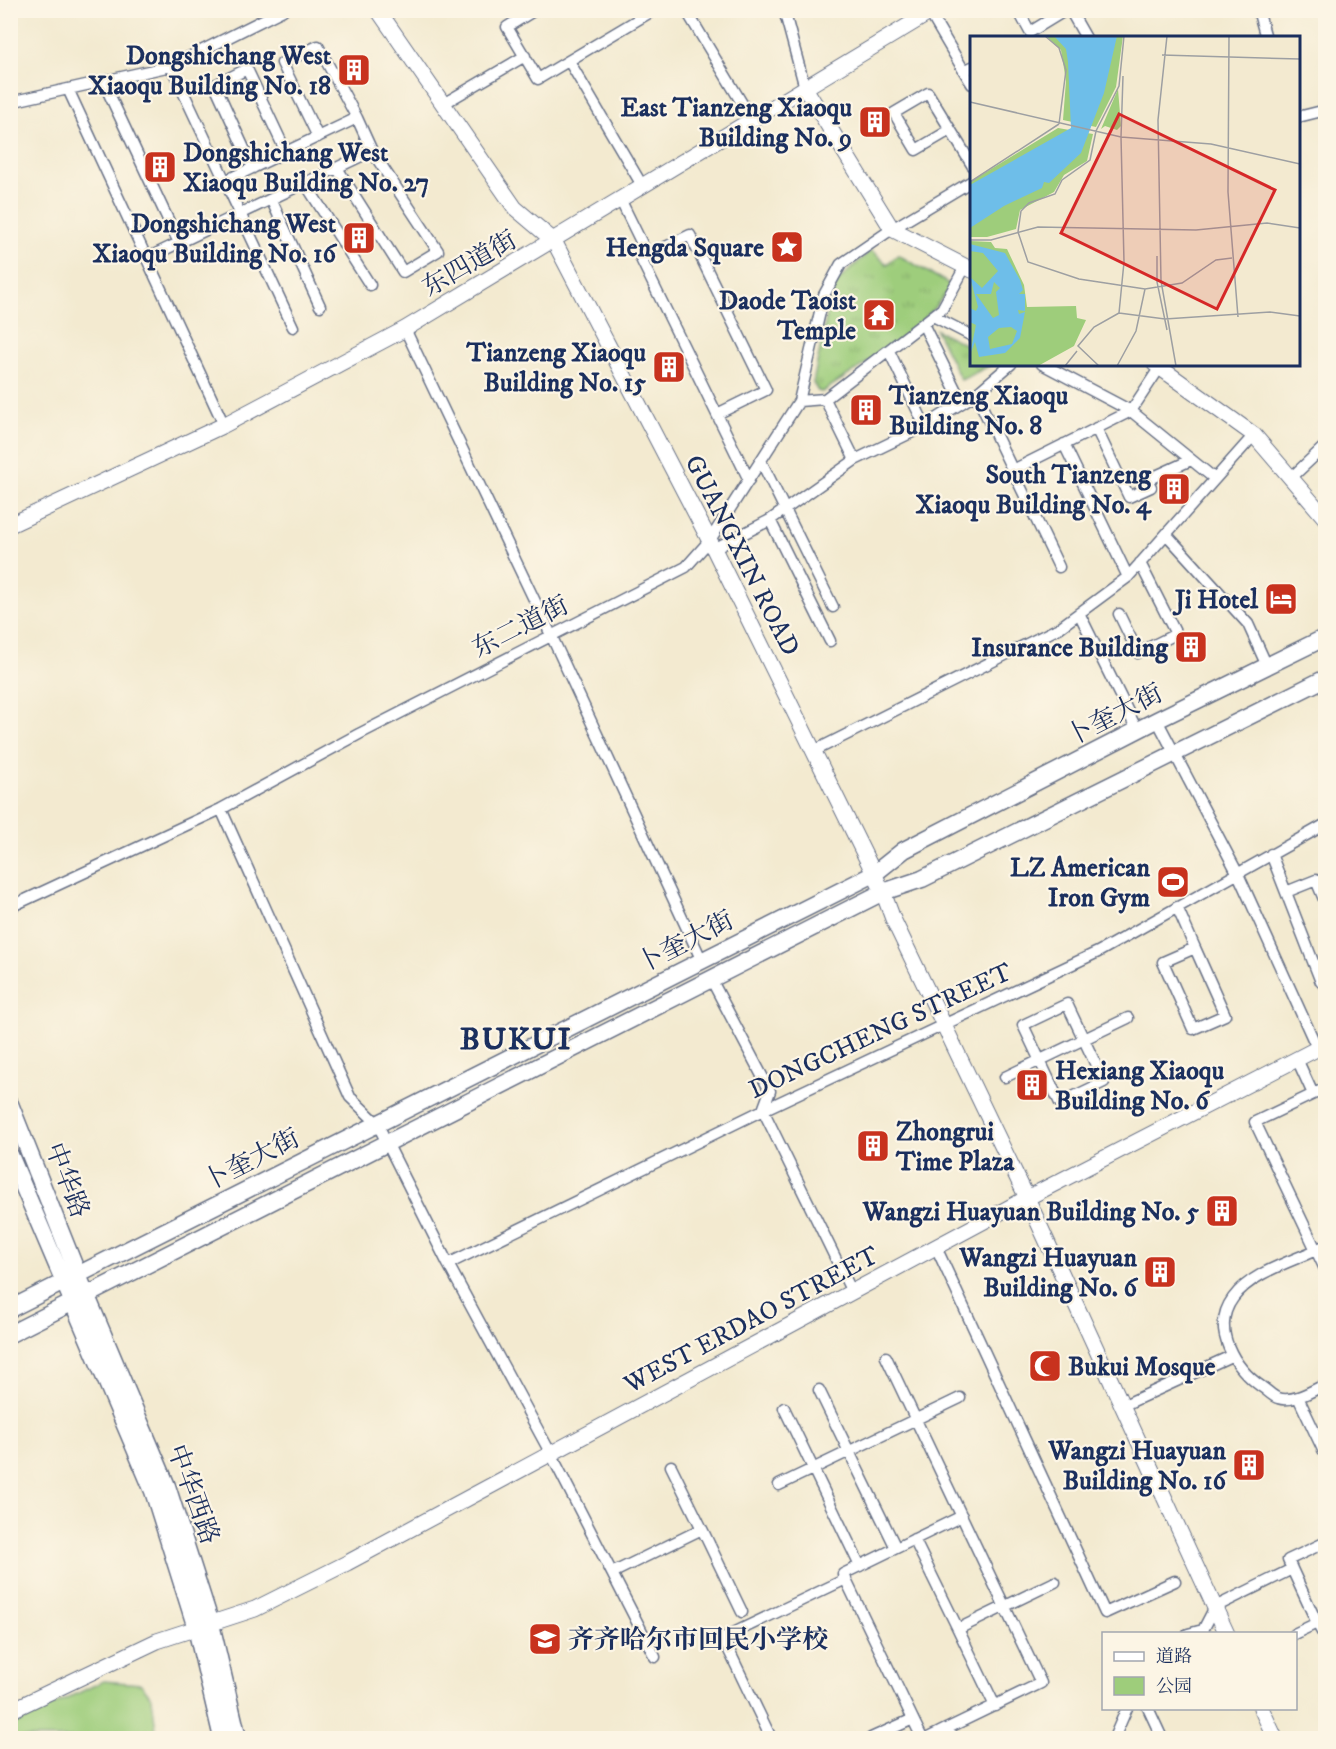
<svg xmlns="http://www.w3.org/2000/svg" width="1336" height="1749" font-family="'IM FELL DW Pica','Noto Serif SC',serif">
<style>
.grass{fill:url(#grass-tufts);stroke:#5c7e6c;stroke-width:1.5}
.park{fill:#9ecd7b;stroke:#5c7e6c;stroke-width:1.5}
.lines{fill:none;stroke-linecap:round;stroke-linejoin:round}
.street-casing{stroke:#677086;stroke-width:13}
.secondary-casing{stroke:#677086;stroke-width:17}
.primary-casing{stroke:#677086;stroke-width:19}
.street{stroke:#fff;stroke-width:10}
.secondary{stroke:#fff;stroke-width:15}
.primary{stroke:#fff;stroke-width:16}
.labels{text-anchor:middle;stroke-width:4.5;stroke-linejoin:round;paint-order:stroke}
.poi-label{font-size:26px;font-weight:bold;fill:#1b2f5e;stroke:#fcf5e5;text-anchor:end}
.street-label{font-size:26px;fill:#1b2f5e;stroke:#fcf5e5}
.district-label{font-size:32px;font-weight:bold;letter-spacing:1.5px;fill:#1b2f5e;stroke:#fcf5e5}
.inset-road{fill:none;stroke:#9d9fa2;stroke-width:1.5}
.view{fill:#d62828;fill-opacity:0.15;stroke:#d62828;stroke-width:3}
.inset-edge{fill:none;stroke:#1b2f5e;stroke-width:3}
</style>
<defs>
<pattern id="grass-tufts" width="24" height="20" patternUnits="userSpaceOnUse" patternTransform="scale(1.5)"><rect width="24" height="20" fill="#9ecd7b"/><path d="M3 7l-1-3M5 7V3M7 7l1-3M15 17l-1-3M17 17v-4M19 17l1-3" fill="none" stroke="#88b06d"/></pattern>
</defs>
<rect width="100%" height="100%" fill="#fcf5e5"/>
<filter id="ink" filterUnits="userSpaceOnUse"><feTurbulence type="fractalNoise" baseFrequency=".0167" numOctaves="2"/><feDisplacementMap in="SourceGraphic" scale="12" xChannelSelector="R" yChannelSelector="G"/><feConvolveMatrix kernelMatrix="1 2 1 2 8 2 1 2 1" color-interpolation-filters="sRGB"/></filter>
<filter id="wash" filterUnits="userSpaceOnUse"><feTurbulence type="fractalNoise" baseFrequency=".008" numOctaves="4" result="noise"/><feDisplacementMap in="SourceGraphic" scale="24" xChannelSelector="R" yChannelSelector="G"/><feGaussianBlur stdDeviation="1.35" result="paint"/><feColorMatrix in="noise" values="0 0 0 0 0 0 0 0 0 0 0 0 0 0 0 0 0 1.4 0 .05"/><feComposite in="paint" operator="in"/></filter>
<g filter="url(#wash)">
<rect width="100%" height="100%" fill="#f3ead0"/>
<path class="grass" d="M871,250L887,264L898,255L951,285C923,332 867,362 822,392L818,391L813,383L831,294L839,280Z
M936,330L971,347L972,364L991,365L961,380Z"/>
<path class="park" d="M103,1681L141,1684L152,1698L157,1738H11V1726Z"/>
</g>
<g filter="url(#ink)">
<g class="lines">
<g class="street-casing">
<path id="street" d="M535,10L507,27L538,79L654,10
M686,10L752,120
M784,10L805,88
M1018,10L1030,32L1066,10
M1070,10L1086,38
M1258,10L1266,38
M930,13L964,71
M569,61L643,187
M171,66L225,181
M972,67L964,71L972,84
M103,81L179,243
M68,89L224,425
M10,102L171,66L283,10
M443,104L525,56
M1298,117L1326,110
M950,130L916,150L894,113L928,93L972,165
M318,137L282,63L318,46L357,118
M253,168L215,85L247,69L286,152
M337,168L403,272L438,251L372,151
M305,183L370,285
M271,199L320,306
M621,201L648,256
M147,258L372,151L357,118L225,181L293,327
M933,316L972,336
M923,324L962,403
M405,329L551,635L702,961
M889,351L925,426
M1042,364L1131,411L1215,479
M976,394L1011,364
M825,399L855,460L925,426L976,394L1059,567
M799,401L825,399L942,309L965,267
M717,414L766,390L690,235L641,259L749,480
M1096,428L1129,497L1151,487L1147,480L1191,460
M1064,444L1128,577
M761,461L833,607
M1013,470L1131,411L1160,367
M1291,478L1326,445
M770,520L830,641
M1167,535L1248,624L1267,666
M714,549L770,520L855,460
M1079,613L1137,730
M1119,614L1138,653L1176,634L1140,563
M1157,720L1238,874L1317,1048
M814,751L1059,628L1128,577L1254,435
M221,809L350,1097L377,1123L448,1264L551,1454L655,1657
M1271,854L1321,982L1326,980
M1286,892L1316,880L1326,904
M10,907L221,809L359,734L686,567L710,540L799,401L824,295L841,264L892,229L972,181
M1177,907L1195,948L1163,962L1193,1029L1225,1015L1195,948
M711,979L770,1091L763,1110L852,1292
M1067,1004L1104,1082L1060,1103L1023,1025Z
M1297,1059L1313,1094
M1005,1077L1128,1018
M1326,1088L1255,1122L1316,1250L1326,1245
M936,1247L1105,1613L1175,1581
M448,1264L763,1110L1098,952L1326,824
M1326,1271L1316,1250C1290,1262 1251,1273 1233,1298C1210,1329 1235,1369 1262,1387C1267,1390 1273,1397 1278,1398C1293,1403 1312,1391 1326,1384
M886,1357L1041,1683L948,1728L952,1738
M819,1390L896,1548
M1298,1397L1326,1456
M1122,1406L1231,1356
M784,1408L860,1566
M671,1466L702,1529
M779,1485L960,1398
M914,1539L958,1629
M1292,1569L1317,1623
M612,1573L702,1529L742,1612
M1202,1632L1215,1607L1292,1569L1288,1560L1326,1542
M1188,1634L1199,1631L1205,1634
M1294,1634L1317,1623L1322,1632L1326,1630
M995,1706L958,1629L1055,1582
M1148,1708L1162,1738
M771,1738L723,1638L846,1579
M871,1738L913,1719
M922,1738L843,1574L962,1516
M928,1738L948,1728
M1114,1738L1127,1708"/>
</g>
<g class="secondary-casing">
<path id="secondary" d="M378,10L515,208L554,241L714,549L883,892L893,919L1027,1198L1227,1634
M805,88L892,229L972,270
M1155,364L1254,435L1326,519
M10,525L224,425L405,329L934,10
M1261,1708L1275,1738
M10,1711L157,1641L255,1609L347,1563L1027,1198L1326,1044"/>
</g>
<g class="primary-casing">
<path id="primary" d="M10,1104L78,1275L167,1486L211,1624L238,1738
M10,1155L153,1491L196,1628L222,1738
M10,1309L874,874L904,850L1157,720L1326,637
M10,1334L883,892L922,879L1326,678"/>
</g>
<use href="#street" class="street"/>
<use href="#secondary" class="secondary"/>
<use href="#primary" class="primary"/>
</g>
</g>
<defs>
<g id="building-square" transform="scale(1.725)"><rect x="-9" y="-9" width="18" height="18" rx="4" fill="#c8321e" stroke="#fcf5e5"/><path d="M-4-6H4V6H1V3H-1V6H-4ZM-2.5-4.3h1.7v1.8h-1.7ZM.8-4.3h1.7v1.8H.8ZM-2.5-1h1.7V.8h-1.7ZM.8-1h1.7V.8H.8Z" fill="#fff"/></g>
<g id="sight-square" transform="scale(1.725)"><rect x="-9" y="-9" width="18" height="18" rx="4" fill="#c8321e" stroke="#fcf5e5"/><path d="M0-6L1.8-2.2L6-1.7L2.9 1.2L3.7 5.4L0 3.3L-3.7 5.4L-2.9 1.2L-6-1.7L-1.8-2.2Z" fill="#fff"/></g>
<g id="temple-square" transform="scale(1.725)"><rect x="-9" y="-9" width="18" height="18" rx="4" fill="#c8321e" stroke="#fcf5e5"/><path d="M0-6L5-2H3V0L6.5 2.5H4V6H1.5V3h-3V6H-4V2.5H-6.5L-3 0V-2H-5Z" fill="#fff"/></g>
<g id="hotel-square" transform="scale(1.725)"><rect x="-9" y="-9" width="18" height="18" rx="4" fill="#c8321e" stroke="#fcf5e5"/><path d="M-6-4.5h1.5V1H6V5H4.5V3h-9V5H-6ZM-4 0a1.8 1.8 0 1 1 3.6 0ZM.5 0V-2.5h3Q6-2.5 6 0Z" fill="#fff"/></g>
<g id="stadium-square" transform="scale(1.725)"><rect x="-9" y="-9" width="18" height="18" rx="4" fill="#c8321e" stroke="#fcf5e5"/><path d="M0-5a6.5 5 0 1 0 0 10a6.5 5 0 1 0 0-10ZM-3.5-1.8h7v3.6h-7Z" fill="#fff"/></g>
<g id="mosque-square" transform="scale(1.725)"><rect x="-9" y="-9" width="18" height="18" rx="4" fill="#c8321e" stroke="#fcf5e5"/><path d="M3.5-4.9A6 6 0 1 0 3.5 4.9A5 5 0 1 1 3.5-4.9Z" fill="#fff"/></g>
<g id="school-square" transform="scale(1.725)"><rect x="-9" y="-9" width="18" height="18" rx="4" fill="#c8321e" stroke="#fcf5e5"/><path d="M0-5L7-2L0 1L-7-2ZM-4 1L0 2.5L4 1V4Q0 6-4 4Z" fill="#fff"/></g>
</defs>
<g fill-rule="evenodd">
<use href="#building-square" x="354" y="70"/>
<use href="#building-square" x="875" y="122"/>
<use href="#building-square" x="160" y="167"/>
<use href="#building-square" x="359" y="238"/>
<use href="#sight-square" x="787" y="247"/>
<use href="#temple-square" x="879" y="315"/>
<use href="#building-square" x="669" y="367"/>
<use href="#building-square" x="866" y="410"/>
<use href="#building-square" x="1174" y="489"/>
<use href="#hotel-square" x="1281" y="599"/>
<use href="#building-square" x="1191" y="647"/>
<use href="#stadium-square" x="1173" y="882"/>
<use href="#building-square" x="1032" y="1085"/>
<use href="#building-square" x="873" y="1146"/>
<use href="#building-square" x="1222" y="1211"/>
<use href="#building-square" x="1160" y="1272"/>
<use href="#mosque-square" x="1045" y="1366"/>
<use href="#building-square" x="1249" y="1465"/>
<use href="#school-square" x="545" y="1639"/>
</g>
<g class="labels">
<g class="poi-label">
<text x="331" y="64">Dongshichang West<tspan x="331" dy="30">Xiaoqu Building No. 18</tspan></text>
<text x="852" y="116">East Tianzeng Xiaoqu<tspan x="852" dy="30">Building No. 9</tspan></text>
<text x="183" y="161" text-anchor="start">Dongshichang West<tspan x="183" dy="30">Xiaoqu Building No. 27</tspan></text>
<text x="336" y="232">Dongshichang West<tspan x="336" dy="30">Xiaoqu Building No. 16</tspan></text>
<text x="764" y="256">Hengda Square</text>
<text x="856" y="309">Daode Taoist<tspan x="856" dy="30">Temple</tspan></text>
<text x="646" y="361">Tianzeng Xiaoqu<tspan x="646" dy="30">Building No. 15</tspan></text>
<text x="889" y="404" text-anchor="start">Tianzeng Xiaoqu<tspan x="889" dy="30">Building No. 8</tspan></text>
<text x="1151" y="483">South Tianzeng<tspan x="1151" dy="30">Xiaoqu Building No. 4</tspan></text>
<text x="1258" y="608">Ji Hotel</text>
<text x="1168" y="656">Insurance Building</text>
<text x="1150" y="876">LZ American<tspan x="1150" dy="30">Iron Gym</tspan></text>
<text x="1055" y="1079" text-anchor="start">Hexiang Xiaoqu<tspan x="1055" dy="30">Building No. 6</tspan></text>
<text x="896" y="1140" text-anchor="start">Zhongrui<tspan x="896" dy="30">Time Plaza</tspan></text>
<text x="1199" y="1220">Wangzi Huayuan Building No. 5</text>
<text x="1137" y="1266">Wangzi Huayuan<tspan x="1137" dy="30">Building No. 6</tspan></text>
<text x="1068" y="1375" text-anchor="start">Bukui Mosque</text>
<text x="1226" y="1459">Wangzi Huayuan<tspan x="1226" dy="30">Building No. 16</tspan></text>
<text x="568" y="1648" text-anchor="start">齐齐哈尔市回民小学校</text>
</g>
<g class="street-label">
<text transform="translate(469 263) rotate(-30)" y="9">东四道街</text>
<text transform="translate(743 555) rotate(63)" y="9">GUANGXIN ROAD</text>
<text transform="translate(520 626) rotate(-27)" y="9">东二道街</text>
<text transform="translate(1114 714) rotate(-27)" y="9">卜奎大街</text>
<text transform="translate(685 941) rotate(-27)" y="9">卜奎大街</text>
<text transform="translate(880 1030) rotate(-25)" y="9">DONGCHENG STREET</text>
<text transform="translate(251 1159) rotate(-27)" y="9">卜奎大街</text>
<text transform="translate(68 1180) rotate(69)" y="9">中华路</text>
<text transform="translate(751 1319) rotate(-28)" y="9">WEST ERDAO STREET</text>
<text transform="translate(194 1494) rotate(70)" y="9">中华西路</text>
</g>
<g class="district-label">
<text x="516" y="1049">BUKUI</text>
</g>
</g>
<g transform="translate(970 36)">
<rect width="330" height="330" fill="#f3ead0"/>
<path d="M76,0H153L146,51L126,91L93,84L96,45L91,14ZM148,53L151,90L147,94L135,90L131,93ZM88,92L123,98L117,125L94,139L84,156L50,174L46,193L17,201H0V146ZM0,205L21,206L25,212L37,213L54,249L57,271L106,270L107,282L116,284L104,310L68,330H0Z" fill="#9ecd7b"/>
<path d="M84,0H147L134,57L111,117L79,147L74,146L72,152L34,170L0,192V149L101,92L98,26L96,13ZM0,208L35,217L50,244L53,254L49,258H55V275L48,274L49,278L55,276L50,302L35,317L9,321L5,306L0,318L6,289L0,286V272L6,275L8,271L0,241L12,252L28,235L13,217L0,215ZM24,246L30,252L26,256L29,279L23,282L6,258H21ZM41,291L47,295L42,308L20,313L18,301L29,292Z" fill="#6ebee9" fill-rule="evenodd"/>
<path class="inset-road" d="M75,0L89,12L96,34L89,88M154,0L149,50L126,95L120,124L92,144L85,158L59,167L51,175L48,196L58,226L109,243L175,253L212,247L246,224L262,222M197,0L188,84L191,245L206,330M259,0L258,156L268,281M192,19L330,23M0,66L151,101L241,108L330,128M151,101L153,40M0,146L89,88M0,204H21L68,191L226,194L297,187L330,192M187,220V246L197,294M149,277L195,283L300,276L330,280M149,277L154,226L151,101M95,330L107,315M129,330L108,310L124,291L149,277M147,330L166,295L175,253"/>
<path class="view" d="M149,78L305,154L247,273L91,197Z"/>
<rect width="330" height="330" class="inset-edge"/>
</g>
<rect width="1336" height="1749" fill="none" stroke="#fcf5e5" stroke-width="36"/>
<rect x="1102" y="1632" width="195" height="78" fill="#fcf5e5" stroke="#a2a6af" stroke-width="1.5"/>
<rect x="1114" y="1652" width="30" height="9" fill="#ffffff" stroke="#a2a6af" stroke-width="1.5"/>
<text x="1156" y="1662" font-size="18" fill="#1b2f5e">道路</text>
<rect x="1114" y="1677" width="30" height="18" fill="#9ecd7b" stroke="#a2a6af" stroke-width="1.5"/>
<text x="1156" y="1692" font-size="18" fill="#1b2f5e">公园</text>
</svg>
